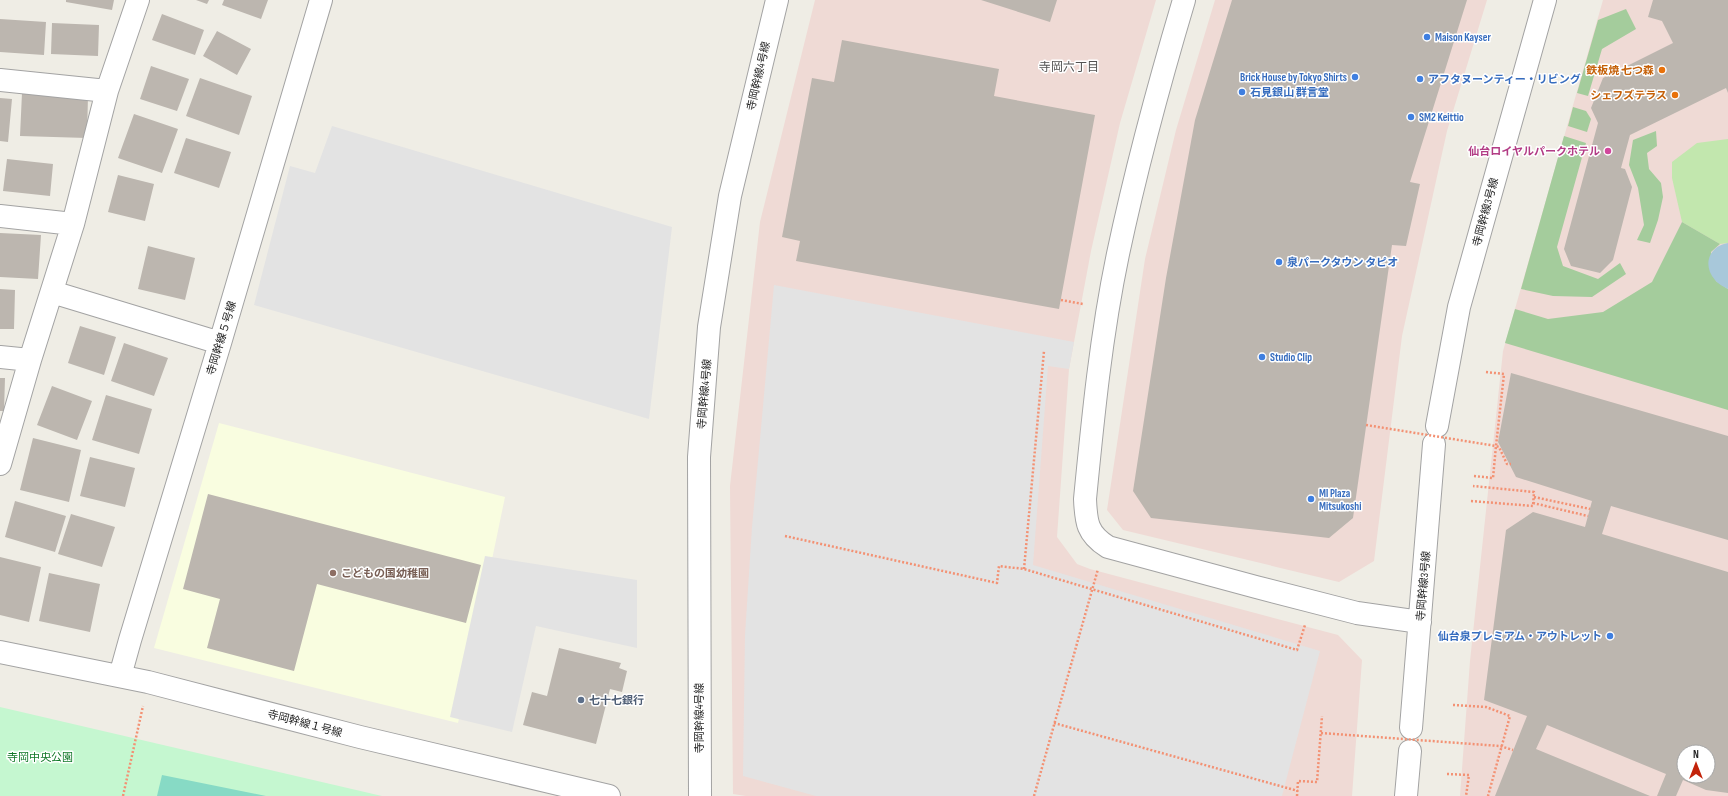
<svg xmlns="http://www.w3.org/2000/svg" width="1728" height="796" font-family="'Sofia Sans Condensed','Noto Sans JP',sans-serif">
<style>
.commercial{fill:#efdad5;fill-rule:evenodd}
.education{fill:#f9fde0}
.grass{fill:#c2e7ae}
.forest{fill:#a4cc9c}
.park{fill:#c5f7d0}
.pitch{fill:#87dac5}
.parking{fill:#e3e3e3}
.water{fill:#a8c8da}
.building{fill:#bcb6af;fill-rule:evenodd}
.lines{fill:none;stroke-linecap:round;stroke-linejoin:round}
.minor-casing{stroke:#a3a3a3;stroke-width:24}
.path{stroke:#f39173;stroke-width:2.5;stroke-dasharray:2 2;stroke-linecap:butt}
.minor{stroke:#fff;stroke-width:22}
.path-bridge{stroke:#f39173;stroke-width:2.5;stroke-dasharray:2 2;stroke-linecap:butt}
.shop-dot{fill:#3f7fe0;stroke:#fff;stroke-width:1.5}
.food-dot{fill:#e8710a;stroke:#fff;stroke-width:1.5}
.hotel-dot{fill:#d1479c;stroke:#fff;stroke-width:1.5}
.education-dot{fill:#8d6e63;stroke:#fff;stroke-width:1.5}
.service-dot{fill:#5c6f8a;stroke:#fff;stroke-width:1.5}
.labels{text-anchor:middle;stroke-width:3;stroke-linejoin:round;paint-order:stroke}
.shop-label{font-size:11px;font-weight:bold;fill:#366cbe;stroke:#fff;text-anchor:start}
.food-label{font-size:11px;font-weight:bold;fill:#c56008;stroke:#fff;text-anchor:end}
.street-label{font-size:11px;fill:#1f1f1f;stroke:#fff}
.hotel-label{font-size:11px;font-weight:bold;fill:#b23c85;stroke:#fff;text-anchor:end}
.education-label{font-size:11px;font-weight:bold;fill:#785e54;stroke:#fff;text-anchor:start}
.service-label{font-size:11px;font-weight:bold;fill:#4e5e75;stroke:#fff;text-anchor:start}
.park-label{font-size:11px;fill:#117828;stroke:#fff}
.neighbourhood-label{font-size:12px;fill:#525252;stroke:#fff}
</style>
<rect width="100%" height="100%" fill="#efede5"/>
<path class="commercial" d="M815,0H1156L1120,123L1091,251L1074,342L1069,369L1057,537L1077,564L1090,569L1338,635L1362,660L1352,796H746L733,794L730,486L760,222Z
M1215,0H1487L1447,131L1402,336L1374,561L1339,582L1123,530L1107,510L1145,259L1176,130Z
M1603,0H1728V796H1460L1470,661L1503,351ZM1684,752H1708V776H1684Z"/>
<path class="education" d="M219,423L505,497L458,723L154,648Z"/>
<path class="grass" d="M1728,139V243L1720,244L1682,222L1672,178V162L1697,143Z"/>
<path class="forest" d="M1626,9L1636,29L1602,49L1588,96L1577,93L1598,20Z
M1573,107L1586,111L1591,119L1587,132L1568,126Z
M1656,131L1657,146L1647,153L1649,169L1661,183L1663,197L1658,220L1650,243L1637,240L1644,225L1638,188L1629,165L1633,140Z
M1564,136L1586,143L1557,247L1563,266L1598,279L1620,263L1626,274L1592,297L1553,296L1521,289Z
M1682,222L1720,244L1711,252L1716,281L1728,289V410L1505,343L1515,309L1548,319L1603,312L1652,282Z"/>
<path class="park" d="M0,707L382,796H0Z"/>
<path class="pitch" d="M162,775L266,796H157Z"/>
<path class="parking" d="M332,126L672,227L649,419L254,305L290,166L315,173Z
M774,285L1074,342L1069,369L1048,366L1033,565L1320,651L1282,796H816L743,776L745,635L752,527Z
M485,556L637,580V648L536,626L512,732L450,717Z"/>
<path class="water" d="M1728,243V289C1724,287 1718,284 1715,280C1702,265 1709,246 1728,243Z"/>
<path class="building" d="M66,0H114L112,10L66,2Z
M196,0H209L207,4Z
M224,0H268L261,19L222,5Z
M981,0H1057L1050,22Z
M1232,0H1467L1410,182L1420,184L1406,246L1392,245L1353,518L1329,538L1151,518L1133,491L1166,278L1195,120Z
M1653,0H1728V93L1726,88L1630,135L1621,168L1625,169L1632,187L1613,260L1600,273L1571,266L1564,249L1598,123L1591,108L1603,78L1673,43L1662,21L1648,17Z
M162,14L204,30L195,55L152,40Z
M0,19L46,22L44,55L0,52Z
M52,23L99,25L98,56L51,54Z
M217,31L251,49L237,75L203,56Z
M842,40L999,69L994,96L1095,115L1059,309L796,261L800,241L782,237L812,78L834,82Z
M151,66L189,79L177,111L140,99Z
M200,78L252,96L239,135L186,116Z
M22,93L88,95L87,138L20,136Z
M0,98L12,99L8,142L0,141Z
M134,114L178,129L162,173L118,158Z
M186,138L231,152L219,188L174,173Z
M7,159L53,164L50,196L3,191Z
M118,175L154,184L145,221L108,212Z
M0,233L41,235L38,279L0,277Z
M148,246L195,258L185,300L138,289Z
M0,289L15,290L14,329H0Z
M80,326L116,337L104,375L68,363Z
M124,343L168,358L154,396L111,381Z
M1511,373L1728,436V540L1611,506L1602,534L1728,572V793L1706,790L1683,780L1676,796H1657L1666,774L1547,725L1536,749L1650,796H1495L1527,716L1484,700L1506,530L1533,512L1585,527L1592,501L1516,477L1498,442ZM1684,752H1708V776H1684Z
M0,378H5L4,411H0Z
M52,386L92,401L77,440L37,425Z
M106,395L152,409L139,454L92,440Z
M33,438L81,450L69,502L20,490Z
M90,457L135,468L125,507L80,496Z
M208,494L481,565L466,623L317,584L294,671L207,648L220,599L183,589Z
M15,501L66,516L55,552L5,537Z
M71,514L115,527L102,567L58,554Z
M0,557L41,567L29,622L0,615Z
M49,573L100,584L90,632L39,621Z
M559,648L621,663L619,668L627,671L622,692L610,689L596,744L523,725L532,692L547,696Z"/>
<g class="lines">
<g class="minor-casing">
<path id="minor" d="M1184,0C1159,84 1136,169 1118,254C1101,335 1093,417 1085,499C1086,522 1087,534 1108,547L1256,587L1357,613L1420,622
M0,80L107,91
M0,216L73,224
M52,292L220,343
M0,357L30,360
M1437,426L1459,307L1545,0
M0,464L30,360L73,224L107,91L138,0
M0,652L148,682L360,737L609,796
M120,676L130,640L220,343L321,0
M1411,728L1434,444
M700,796L699,457L709,327L730,196L777,0
M1406,796L1410,751"/>
</g>
<path class="path" d="M1061,300L1083,304
M1486,372L1504,374L1496,446
M1474,476L1493,478L1496,446L1499,447L1507,464H1511
M1534,497L1590,509
M1471,501L1533,506L1534,492L1473,486
M1533,503L1588,516
M785,536L997,583L999,566L1024,569L1297,650L1305,625
M1024,569L1044,351
M1453,705L1486,707L1510,716L1488,796
M1054,723L1298,791
M1447,774L1469,775L1466,796
M123,796L143,706
M1034,796L1098,569
M1297,796L1298,781L1317,782L1322,716"/>
<use href="#minor" class="minor"/>
<path class="path-bridge" d="M1366,425L1496,446
M1321,733L1500,746L1513,750"/>
</g>
<g class="shop-dot">
<circle cx="1427" cy="37" r="4"/>
<circle cx="1355" cy="77" r="4"/>
<circle cx="1420" cy="79" r="4"/>
<circle cx="1242" cy="92" r="4"/>
<circle cx="1411" cy="117" r="4"/>
<circle cx="1279" cy="262" r="4"/>
<circle cx="1262" cy="357" r="4"/>
<circle cx="1311" cy="499" r="4"/>
<circle cx="1610" cy="636" r="4"/>
</g>
<g class="food-dot">
<circle cx="1662" cy="70" r="4"/>
<circle cx="1675" cy="95" r="4"/>
</g>
<circle class="hotel-dot" cx="1608" cy="151" r="4"/>
<circle class="education-dot" cx="333" cy="573" r="4"/>
<circle class="service-dot" cx="581" cy="700" r="4"/>
<g class="labels">
<g class="shop-label">
<text x="1435" y="41">Maison Kayser</text>
<text x="1347" y="81" text-anchor="end">Brick House by Tokyo Shirts</text>
<text x="1428" y="83">アフタヌーンティー・リビング</text>
<text x="1250" y="96">石見銀山 群言堂</text>
<text x="1419" y="121">SM2 Keittio</text>
<text x="1287" y="266">泉パークタウン タピオ</text>
<text x="1270" y="361">Studio Clip</text>
<text x="1319" y="497">Ml Plaza<tspan x="1319" dy="13">Mitsukoshi</tspan></text>
<text x="1602" y="640" text-anchor="end">仙台泉プレミアム・アウトレット</text>
</g>
<g class="food-label">
<text x="1654" y="74">鉄板焼 七つ森</text>
<text x="1667" y="99">シェフズテラス</text>
</g>
<g class="street-label">
<text transform="translate(758 76) rotate(-77)" y="4">寺岡幹線4号線</text>
<text transform="translate(1485 212) rotate(-75)" y="4">寺岡幹線3号線</text>
<text transform="translate(221 338) rotate(-73)" y="4">寺岡幹線５号線</text>
<text transform="translate(704 394) rotate(-85)" y="4">寺岡幹線4号線</text>
<text transform="translate(1423 586) rotate(-85)" y="4">寺岡幹線3号線</text>
<text transform="translate(699 718) rotate(-90)" y="4">寺岡幹線4号線</text>
<text transform="translate(305 723) rotate(15)" y="4">寺岡幹線１号線</text>
</g>
<g class="hotel-label">
<text x="1600" y="155">仙台ロイヤルパークホテル</text>
</g>
<g class="education-label">
<text x="341" y="577">こどもの国幼稚園</text>
</g>
<g class="service-label">
<text x="589" y="704">七十七銀行</text>
</g>
<g class="park-label">
<text x="40" y="761">寺岡中央公園</text>
</g>
<g class="neighbourhood-label">
<text x="1069" y="71">寺岡六丁目</text>
</g>
</g>
<g transform="translate(1696 764)"><circle r="19" fill="#ffffff" stroke="#a5a5a5"/>
<path d="M0-3L7 15L0 10L-7 15Z" fill="#c3230a"/>
<text y="-6" font-size="11" font-weight="bold" text-anchor="middle" fill="#1f1f1f">N</text>
</g>
</svg>
